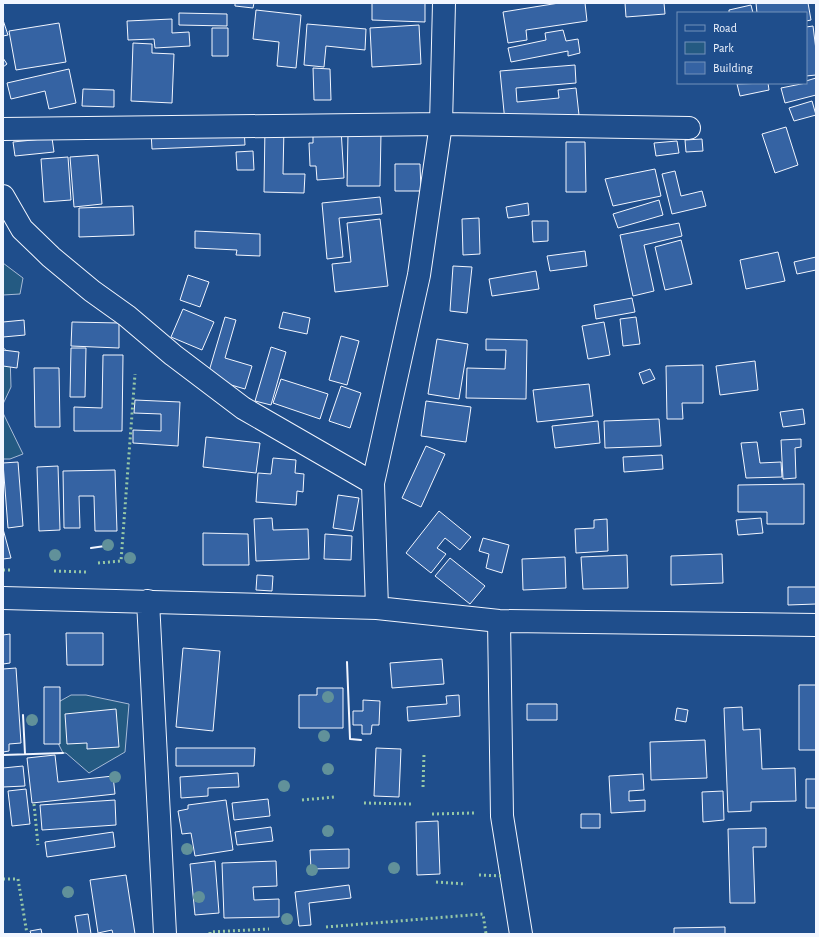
<svg xmlns="http://www.w3.org/2000/svg" width="819" height="937" font-family="'Alegreya Sans',sans-serif">
<style>
.green{fill:#245a82;stroke:#a8bbd7}
.building{fill:#3563a3;stroke:#f2f6ff}
.lines{fill:none;stroke-linecap:round;stroke-linejoin:round}
.minor-casing{stroke:#f2f6ff;stroke-width:24}
.minor{stroke:#1f4e8c;stroke-width:22}
.hedge{stroke:#97c8a6;stroke-width:3;stroke-dasharray:2 3;stroke-linecap:butt}
.wall{stroke:#f2f6ff;stroke-width:2}
.tree{fill:#61919a}
</style>
<rect width="100%" height="100%" fill="#1f4e8c"/>
<path class="green" d="M3,263L23,278L20,294L3,295Z
M3,347L10,355L11,387L3,404Z
M3,413L23,454L10,459H3Z
M71,695H86L129,704L125,752L89,773L66,753H63L53,733L46,709Z"/>
<path class="building" d="M235,3H254L253,8L235,6Z
M372,3H425V22L372,20Z
M559,3H585L587,21L526,30L527,40L508,43L503,12Z
M625,3H664L665,14L626,17Z
M756,3H808L811,20L806,21V13H757Z
M751,5L753,13H729V10Z
M256,10L301,15L296,68L277,66L279,42L253,39Z
M179,13L227,14V26L179,25Z
M172,19V33L189,32L190,46L155,48L154,39L128,40L127,21Z
M3,20L8,35L3,36Z
M59,23L66,62L16,70L9,31Z
M307,24L366,29L365,50L326,46L324,67L304,65Z
M419,25L421,64L372,67L370,28Z
M813,26L816,50V75L806,76V27Z
M212,28H228V56H212Z
M563,30L566,41L578,39L580,53L568,56V51L511,62L508,48L546,40L545,33Z
M133,43L152,44V53L174,54L172,103L131,101Z
M3,58L7,64L3,67Z
M575,65L576,83L516,88L517,102L559,98L558,90L576,88L579,115L505,122L500,71Z
M313,68L330,69L331,100H314Z
M69,69L76,103L49,109L45,91L11,99L7,83Z
M816,78V95L785,103L781,88L806,83V81Z
M768,83L769,90L740,96L737,84Z
M83,89L114,90V107L82,106Z
M812,101L816,115L794,121L789,108Z
M265,126L284,127L283,174H305L304,193L264,192Z
M786,127L798,165L775,173L762,134Z
M244,128L245,145L152,149L151,132Z
M341,129L344,178L317,180L316,166H310L309,143H313V131Z
M348,133H381L380,186H347Z
M52,138L54,152L15,156L13,142Z
M702,139L703,151L686,152L685,140Z
M677,141L679,153L656,156L654,143Z
M566,142H585L586,192H566Z
M253,151L254,170H237L236,152Z
M98,155L102,204L74,207L70,157Z
M68,157L71,200L44,202L41,159Z
M395,164H420L421,191H395Z
M655,169L661,196L613,206L605,179Z
M675,171L681,196L702,191L706,206L672,214L662,174Z
M380,197L382,214L339,218L343,257L327,259L322,203Z
M659,200L663,215L618,228L613,214Z
M528,203L529,215L508,218L506,207Z
M133,206L134,235L79,237V208Z
M479,218L480,254L463,255L462,219Z
M380,219L388,286L335,292L332,264L351,262L347,223Z
M532,221H548V241L533,242Z
M679,223L682,236L644,245L654,291L633,296L620,235Z
M195,231L260,234V256L236,255L237,250L195,248Z
M681,240L692,284L665,290L655,247Z
M585,251L587,266L550,271L547,256Z
M778,252L785,281L746,289L740,260Z
M816,257V270L797,274L794,262Z
M453,266L472,267L467,313L450,311Z
M536,271L539,289L492,296L489,279Z
M188,275L209,282L200,307L180,300Z
M632,298L635,312L596,319L594,305Z
M183,309L214,322L202,350L171,337Z
M283,312L310,318L307,334L279,328Z
M225,317L236,320L225,358L252,366L245,389L207,378Z
M636,317L640,344L623,346L620,319Z
M24,320L25,335L3,337V322Z
M72,322L119,323V348L71,346Z
M604,322L610,355L588,359L582,326Z
M341,336L359,341L347,385L329,380Z
M437,339L468,344L459,399L428,394Z
M486,339L527,340L526,399L466,398L467,368L505,369L506,350H486Z
M271,347L286,352L271,405L255,401Z
M71,348H86L85,397H70Z
M3,350L19,352L17,368L3,366Z
M103,355H123L122,431H74V407L102,408Z
M755,361L758,390L720,395L716,366Z
M703,365V403H682L683,419H667L666,366Z
M34,368H59L60,427H35Z
M650,369L655,379L643,384L639,373Z
M281,379L328,394L320,419L273,403Z
M589,384L593,416L537,422L533,390Z
M341,386L361,393L350,428L329,421Z
M135,400L180,402L178,446L133,443V430L161,431V414L134,413Z
M426,401L471,407L466,442L421,436Z
M803,409L805,424L783,427L780,412Z
M659,419L661,446L605,448L604,421Z
M598,421L600,443L555,448L552,426Z
M206,437L260,443L256,473L203,467Z
M801,439V447L795,448L796,478L783,479L781,440Z
M757,442L760,463L781,462L782,477L746,478L741,443Z
M426,446L445,454L421,507L402,498Z
M662,455L663,469L624,472L623,457Z
M273,458L296,460L295,473L304,474L303,492L297,491L296,505L256,502L258,473L271,474Z
M18,462L23,526L8,528L3,463Z
M58,466L60,530L39,531L37,467Z
M115,470L117,531H95L94,496H79L80,528H64L63,471Z
M804,484V524H767V512H738V485Z
M338,495L359,498L353,531L333,528Z
M439,511L471,537L460,550L445,538L437,548L446,554L431,573L406,553Z
M272,518L273,530L308,529L309,559L256,561L254,519Z
M761,518L763,533L738,535L736,520Z
M607,519L608,551L576,553L575,529L594,528V520Z
M3,529L11,558L3,559Z
M203,533L248,534L249,565H203Z
M325,534L352,536L351,560L324,559Z
M483,538L509,545L502,573L486,568L489,554L479,551Z
M722,554L723,583L671,585V556Z
M627,555L628,588L583,589L581,557Z
M565,557L566,588L523,590L522,559Z
M450,558L485,586L470,604L435,576Z
M257,575L273,576L272,591L256,590Z
M788,587H816V604L788,605Z
M66,633H103V665H67Z
M10,634V663L3,664V635Z
M183,648L220,651L213,731L176,727Z
M442,659L444,684L392,688L390,663Z
M16,668L21,743L9,744V751L3,752V669Z
M799,685H816V750H799Z
M44,687H60V744H44Z
M317,688H343V728H299V695H317Z
M459,695L460,716L408,721L407,707L447,704L446,696Z
M363,700L380,701L379,725H372L371,734H362V725H353V711H363Z
M527,704H557V720H527Z
M742,707L743,730L760,729L762,769L795,768L796,801L751,802V811L728,812L724,708Z
M677,708L688,710L686,722L675,720Z
M116,709L119,747L87,749V743L67,744L65,714Z
M705,740L707,778L651,780L650,742Z
M176,748H255L254,766H176Z
M376,748L401,749L399,797L374,796Z
M55,755L58,782L113,776L115,794L32,803L27,758Z
M23,766L25,786L3,787V768Z
M238,773L239,787L208,788V796L181,798L180,777Z
M643,774L644,790L629,791V801L645,800V811L611,813L609,776Z
M806,779H816V808H806Z
M26,789L30,824L12,826L8,791Z
M723,791L724,820L703,822L702,792Z
M268,799L270,816L234,820L232,803Z
M115,800L116,825L42,830L40,805Z
M226,800L233,850L195,856L191,833L182,834L178,811L188,809V805Z
M581,814H600V828H581Z
M438,821L440,874L417,875L416,822Z
M271,827L273,841L237,845L235,832Z
M766,828V847H753L755,903H730L728,829Z
M113,832L115,847L47,857L45,842Z
M349,849V868L311,869L310,850Z
M215,861L219,913L195,915L190,864Z
M276,861L277,886L253,887L254,900L279,899V917L224,918L222,863Z
M126,875L135,934H113L112,930L98,933L90,880Z
M349,885L351,898L309,903L311,925L299,926L295,892Z
M88,914L91,934H78L75,916Z
M725,927V934H674V928Z
M41,929L42,934H31L30,931Z"/>
<g class="lines">
<g class="minor-casing">
<path id="minor" d="M3,129L441,124L689,128
M3,196L22,229L51,257L92,291L127,316L173,355L243,408L373,483
M3,598L377,608L499,621L816,625
M148,601L165,934
M377,608L373,483L419,275L441,124L444,3
M499,621L502,816L521,934"/>
</g>
<use href="#minor" class="minor"/>
<path class="hedge" d="M98,563L121,561L135,374
M3,570H10
M54,571L86,572
M423,787L424,754
M302,800L335,797
M364,803L411,804
M34,804L38,845
M432,814L474,813
M479,875L504,876
M3,879H18L27,934
M436,882L466,884
M326,927L483,914L486,934
M210,934V932L269,929"/>
<path class="wall" d="M91,548L105,546
M347,662L350,739L361,740
M23,715L25,754
M3,755L63,753"/>
</g>
<g class="tree">
<circle cx="108" cy="545" r="6"/>
<circle cx="55" cy="555" r="6"/>
<circle cx="130" cy="558" r="6"/>
<circle cx="328" cy="697" r="6"/>
<circle cx="32" cy="720" r="6"/>
<circle cx="324" cy="736" r="6"/>
<circle cx="328" cy="769" r="6"/>
<circle cx="115" cy="777" r="6"/>
<circle cx="284" cy="786" r="6"/>
<circle cx="328" cy="831" r="6"/>
<circle cx="187" cy="849" r="6"/>
<circle cx="394" cy="868" r="6"/>
<circle cx="312" cy="870" r="6"/>
<circle cx="68" cy="892" r="6"/>
<circle cx="199" cy="897" r="6"/>
<circle cx="287" cy="919" r="6"/>
</g>
<rect width="819" height="937" fill="none" stroke="#f2f6ff" stroke-width="8"/>
<rect x="677" y="12" width="130" height="72" fill="#1f4e8c" stroke="#7391ba"/>
<rect x="685" y="25" width="20" height="6" fill="#1f4e8c" stroke="#7391ba"/>
<text x="713" y="32" font-size="12" fill="#f2f6ff">Road</text>
<rect x="685" y="42" width="20" height="12" fill="#245a82" stroke="#7391ba"/>
<text x="713" y="52" font-size="12" fill="#f2f6ff">Park</text>
<rect x="685" y="62" width="20" height="12" fill="#3563a3" stroke="#7391ba"/>
<text x="713" y="72" font-size="12" fill="#f2f6ff">Building</text>
</svg>
